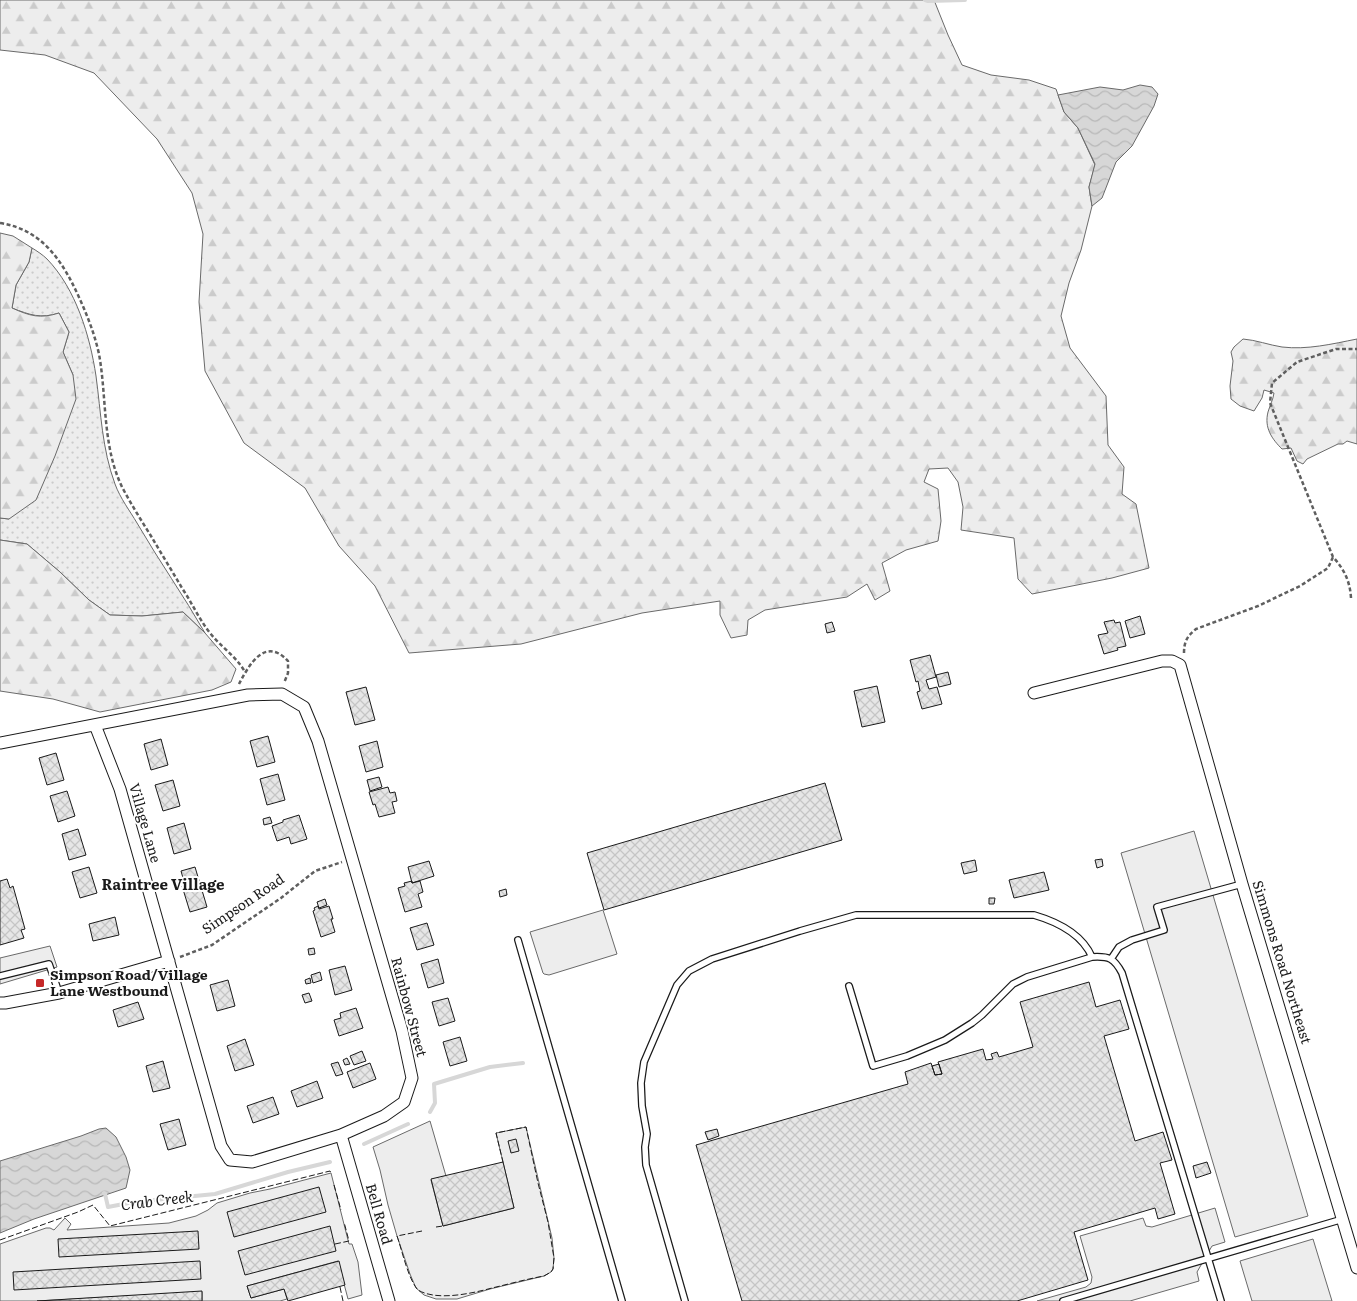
<svg xmlns="http://www.w3.org/2000/svg" width="1357" height="1301" font-family="Literata,serif">
<style>
.grass{fill:url(#grass-dots);stroke:#6a6a6a}
.forest{fill:url(#forest-firs);stroke:#6a6a6a}
.built{fill:#ededed;stroke:#6a6a6a}
.water{fill:url(#water-waves);stroke:#6a6a6a}
.lines{fill:none;stroke-linecap:round;stroke-linejoin:round}
.stream{stroke:#d7d7d7;stroke-width:4}
.building{fill:url(#building-cross-hatch);stroke:#1a1a1a}
.lane-casing{stroke:#1a1a1a;stroke-width:8}
.street-casing{stroke:#1a1a1a;stroke-width:13}
.path{stroke:#5f5f5f;stroke-width:2.5;stroke-dasharray:4 2.5;stroke-linecap:butt}
.lane{stroke:#fff;stroke-width:5.5}
.street{stroke:#fff;stroke-width:11}
.fence{stroke:#1a1a1a;stroke-width:1;stroke-dasharray:6 2.5;stroke-linecap:butt}
.poi-dot{fill:#c62828;stroke:#fff;stroke-width:2}
.labels{text-anchor:middle;stroke-width:4;stroke-linejoin:round;paint-order:stroke}
.street-label{font-size:14px;fill:#1a1a1a;stroke:#fff}
.poi-label{font-size:14px;font-weight:bold;fill:#1a1a1a;stroke:#fff;text-anchor:start}
.neighbourhood-label{font-size:15px;font-weight:bold;fill:#1a1a1a;stroke:#fff}
.water-label{font-size:15px;font-style:italic;fill:#1a1a1a;stroke:#fff}
</style>
<defs>
<pattern id="grass-dots" width="8" height="8" patternUnits="userSpaceOnUse" patternTransform="scale(1.25)"><rect width="8" height="8" fill="#ededed"/><path d="M2 2h.1M6 6h.1" fill="none" stroke="#cbcbcb" stroke-width="1.8" stroke-linecap="round"/></pattern>
<pattern id="forest-firs" width="22" height="20" patternUnits="userSpaceOnUse" patternTransform="scale(1.25)"><rect width="22" height="20" fill="#ededed"/><path d="M5 1l3.5 6h-7zM16 11l3.5 6h-7z" fill="#cbcbcb"/></pattern>
<pattern id="water-waves" width="16" height="10" patternUnits="userSpaceOnUse" patternTransform="scale(1.25)"><rect width="16" height="10" fill="#d7d7d7"/><path d="M0 5q4-4 8 0t8 0" fill="none" stroke="#b8b8b8"/></pattern>
<pattern id="building-cross-hatch" width="8" height="8" patternUnits="userSpaceOnUse" patternTransform="scale(1.25)"><rect width="8" height="8" fill="#e6e6e6"/><path d="M0 0l8 8M0 8l8-8" fill="none" stroke="#c5c5c5"/></pattern>
</defs>
<rect width="100%" height="100%" fill="#fff"/>
<path class="grass" d="M32,248C37,251 43,255 47,259C76,289 90,336 96,376C101,413 102,449 115,484C120,498 130,511 137,523C159,561 184,596 205,633L183,612L142,616L110,615L89,600L60,572L27,544L0,540V518L9,519L73,375L63,352L69,332L59,313C41,319 30,315 12,308L16,285L29,262Z"/>
<path class="forest" d="M0,0H934L948,35L962,65L991,75L1029,80L1056,89L1064,112L1078,128L1095,165L1089,187L1092,206L1081,250L1069,283L1061,316L1070,348L1106,396L1108,445L1124,467L1122,494L1136,504L1149,568L1112,578L1032,594L1018,579L1014,538L961,530L963,507L958,482L948,468L929,469L924,482L938,489L941,521L938,541L906,550L882,563L890,591L875,600L867,584L847,597L765,610L748,620L747,635L731,638L720,615V601L642,613L521,644L409,653L375,586L339,546L305,488L244,443L205,371L199,302L203,234L192,193L157,139L94,73L45,55L0,50Z
M0,233L13,236L32,248L29,262L16,285L12,308C30,316 40,319 59,313L69,332L63,352L73,375L76,399L55,456L36,500L9,519L0,518Z
M1243,339C1256,340 1269,345 1282,347C1307,350 1332,344 1357,339V444L1347,441L1343,444H1338L1307,459L1303,464L1297,461L1291,448L1282,449C1272,439 1264,428 1268,412C1270,405 1273,400 1274,393L1264,390L1262,398L1254,411L1240,406L1231,399L1230,386L1233,361L1231,352L1234,347Z
M0,540L27,544L60,572L89,600L110,615L142,616L183,612L205,633L236,669L231,682L212,690L100,712L53,699L0,691Z"/>
<path class="built" d="M1194,831L1308,1216L1235,1237L1121,853Z
M603,910L617,954L549,975L544,974L543,973L530,932Z
M50,946L57,967L0,984V958Z
M430,1121L446,1176L431,1180L443,1226L514,1208L496,1133L526,1127L552,1238L554,1258L553,1269L551,1272L544,1276L490,1289L457,1299H436L424,1295L416,1288L410,1274L397,1236L388,1205L380,1170L373,1147Z
M331,1173L349,1244H352L358,1262L362,1295L348,1299L338,1261L247,1286L251,1298L284,1289L287,1299L280,1301H202V1292L37,1301H0V1244L46,1228H50L54,1230L65,1218L71,1224L67,1230L169,1223L196,1216L208,1210L217,1203L250,1193L270,1189Z
M1215,1208L1225,1242L1212,1246L1197,1272L1199,1281L1130,1301H1037L1086,1287L1091,1283L1092,1277L1080,1236L1143,1218L1146,1226L1152,1227Z
M1313,1239L1332,1301H1252L1240,1261Z"/>
<path class="water" d="M1140,85L1152,87L1158,94L1154,106L1132,146L1116,162L1102,198L1092,206L1089,187L1095,164L1078,128L1064,112L1058,95L1100,87L1123,90Z
M106,1128L116,1137L126,1157L130,1170L126,1188L34,1219L0,1233V1161L81,1136L99,1129Z"/>
<g class="lines">
<path class="stream" d="M925,0L928,1L965,0
M430,1112L435,1103L434,1084L490,1067L523,1063
M364,1144L408,1124
M104,1193L105,1194L108,1207L134,1202L215,1194L288,1172L330,1162"/>
</g>
<path class="building" d="M1140,616L1145,634L1130,638L1125,621Z
M1114,620L1115,623L1120,622L1126,646L1117,648L1118,650L1104,654L1098,635L1108,633L1104,622Z
M832,622L835,631L827,633L825,624Z
M930,655L936,677L926,680L929,689L937,687L942,704L922,709L917,692L920,691L918,681L916,682L910,660Z
M948,672L951,684L939,687L936,675Z
M877,686L885,722L862,727L854,691Z
M366,687L375,720L355,725L346,692Z
M268,736L275,762L257,767L250,741Z
M161,739L168,765L151,770L144,744Z
M377,741L383,767L366,772L359,746Z
M56,753L64,780L47,785L39,758Z
M278,774L285,800L267,805L260,779Z
M379,777L382,787L370,791L367,780Z
M173,780L180,806L163,811L155,785Z
M825,783L842,840L604,910L587,853Z
M388,787L390,793L395,792L397,801L392,802L395,813L379,817L375,804L373,805L369,792Z
M67,791L75,816L58,822L50,796Z
M299,815L307,839L291,844L289,837L277,841L272,826L283,822V820Z
M270,817L272,823L264,825L263,819Z
M184,823L191,849L174,854L167,828Z
M78,829L86,855L69,860L62,834Z
M1102,859L1103,866L1097,868L1095,860Z
M975,860L977,871L964,874L961,863Z
M429,861L434,876L412,883L408,867Z
M89,867L97,893L80,898L72,872Z
M195,867L207,907L190,912L182,886L185,885L181,871Z
M1044,872L1049,890L1014,898L1009,880Z
M7,879L10,888L13,886L25,929L21,930L24,938L0,945V881Z
M412,881V883L420,881L423,892L418,894L422,907L405,912L398,888L405,886L404,883Z
M506,889L507,895L500,897L499,891Z
M989,898H995L994,904H989Z
M325,899L327,905L319,908L317,902Z
M318,906L319,909L329,906L333,919H331L335,932L321,937L313,911L315,910L314,908Z
M115,917L119,935L93,941L89,924Z
M427,923L434,945L417,950L410,928Z
M314,948L315,954L309,955L308,949Z
M438,959L444,983L428,988L421,964Z
M345,966L352,990L335,995L329,970Z
M320,972L322,980L313,983L311,975Z
M310,978L311,983L306,984L305,980Z
M228,980L235,1006L217,1011L210,985Z
M1089,982L1096,1007L1120,1000L1129,1029L1104,1036L1135,1141L1163,1132L1172,1160L1160,1163L1175,1214L1158,1219L1155,1208L1074,1232L1088,1280L1017,1301H742L696,1145L908,1084L905,1072L931,1063L935,1075L942,1074L938,1062L983,1049L986,1060L993,1059L991,1054L997,1052L999,1057L1033,1047L1020,1002Z
M309,993L312,1001L305,1003L302,995Z
M448,998L455,1021L439,1026L432,1002Z
M138,1002L144,1019L118,1027L113,1010Z
M356,1008L363,1028L339,1036L334,1020L341,1018L340,1013Z
M460,1037L467,1061L450,1066L443,1042Z
M245,1039L254,1065L235,1071L227,1046Z
M362,1051L366,1061L354,1065L350,1056Z
M347,1058L350,1064L345,1065L343,1060Z
M163,1061L170,1088L153,1092L146,1066Z
M338,1062L343,1074L336,1076L331,1064Z
M370,1063L376,1079L353,1088L347,1072Z
M939,1064L942,1074L935,1075L932,1066Z
M317,1081L323,1098L297,1107L291,1091Z
M273,1097L279,1114L253,1123L247,1106Z
M179,1119L186,1145L168,1150L160,1124Z
M717,1129L719,1136L708,1140L705,1132Z
M516,1139L519,1151L511,1153L508,1141Z
M503,1162L514,1208L443,1226L431,1179Z
M1207,1162L1211,1173L1196,1178L1193,1166Z
M319,1187L326,1212L234,1237L227,1212Z
M330,1226L336,1251L245,1275L238,1251Z
M198,1231L199,1249L59,1257L58,1239Z
M200,1261L201,1279L14,1290L13,1272Z
M339,1261L345,1285L288,1301L284,1289L251,1298L247,1286Z
M202,1291V1301H37Z"/>
<g class="lines">
<g class="lane-casing">
<path id="lane" d="M518,940L622,1301
M1111,959L1119,947L1132,940L1164,930L1157,907L1242,884
M0,976L49,964L59,993
M849,986L873,1066L907,1056L945,1040L972,1023L982,1015L1013,984L1027,977L1092,957C1109,956 1114,958 1122,973L1221,1301
M685,1301L646,1165L645,1147L647,1134L642,1106L641,1083L644,1062L677,985L689,971L712,959L800,931L856,915H1034C1058,922 1082,934 1092,957
M1063,1301L1343,1219"/>
</g>
<g class="street-casing">
<path id="street" d="M1034,693L1162,661H1172L1180,665L1242,884L1357,1268
M0,743L248,695L282,694L304,707L318,741L402,1031L412,1078L404,1102L384,1116L341,1135L252,1162L230,1160L221,1146L120,789L95,725
M0,1003H5L59,993L169,961
M341,1135L389,1301"/>
</g>
<path class="path" d="M0,223C45,230 65,265 82,304C89,320 95,336 99,354C107,398 102,445 122,487C131,504 141,520 151,536C161,553 172,571 182,588C192,603 199,619 210,633C221,647 236,656 245,672
M1351,598C1350,581 1344,569 1333,557L1270,403L1272,383L1297,362L1336,349H1357
M1184,653C1184,642 1187,636 1196,629L1258,606L1300,586L1328,568L1333,557
M239,684C249,665 265,636 288,661V673L284,683
M180,957L212,945L281,898L315,871L342,862"/>
<use href="#lane" class="lane"/>
<use href="#street" class="street"/>
<path class="fence" d="M334,1185L341,1210
M436,1227L443,1226
M422,1231L397,1236C402,1250 408,1279 418,1290C436,1301 470,1294 492,1288C509,1284 527,1279 544,1276L551,1272L553,1269L554,1258L548,1222L538,1183L526,1127L496,1133L503,1162
M0,1240L78,1212L93,1205L110,1226L330,1171L331,1173
M335,1244L349,1241L344,1222
M340,1287L343,1301"/>
</g>
<rect class="poi-dot" x="35" y="978" width="10" height="10" rx="2.5"/>
<g class="labels">
<g class="street-label">
<text transform="translate(145 823) rotate(74)" y="5">Village Lane</text>
<text transform="translate(243 904) rotate(-34)" y="5">Simpson Road</text>
<text transform="translate(1282 962) rotate(73)" y="5">Simmons Road Northeast</text>
<text transform="translate(409 1007) rotate(75)" y="5">Rainbow Street</text>
<text transform="translate(379 1214) rotate(74)" y="5">Bell Road</text>
</g>
<g class="poi-label">
<text x="50" y="980">Simpson Road/Village<tspan x="50" dy="16">Lane Westbound</tspan></text>
</g>
<g class="neighbourhood-label">
<text x="163" y="890">Raintree Village</text>
</g>
<g class="water-label">
<text transform="translate(157 1201) rotate(-7)" y="5">Crab Creek</text>
</g>
</g>
</svg>
